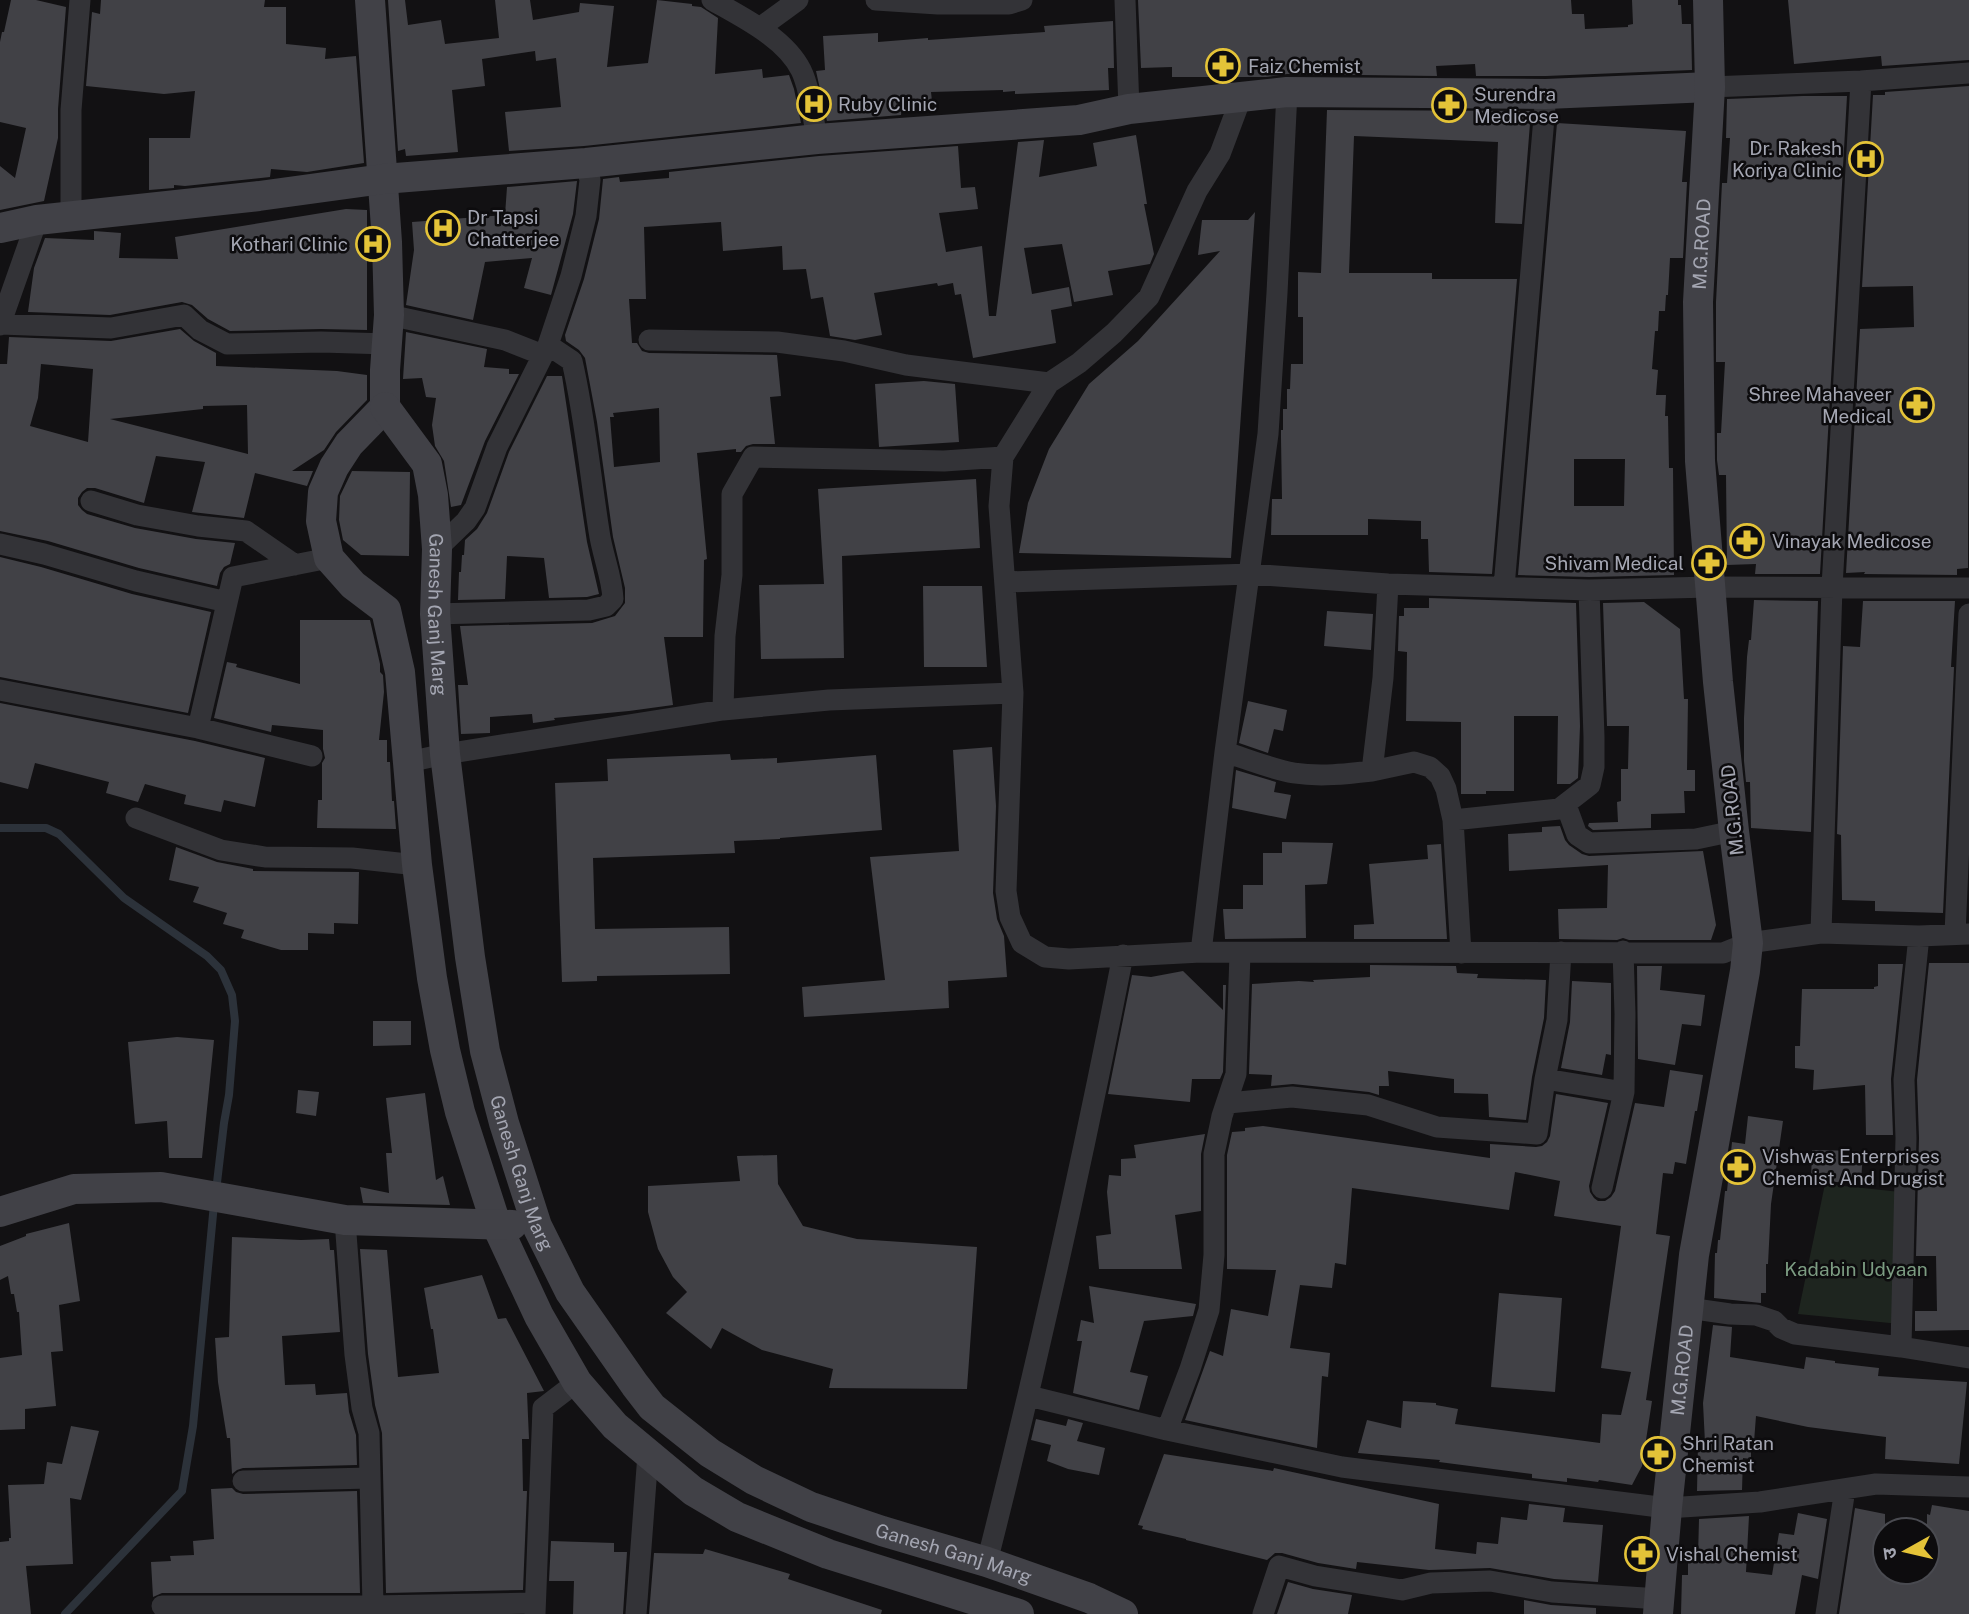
<svg xmlns="http://www.w3.org/2000/svg" width="1969" height="1614" font-family="'Public Sans','Noto Sans Devanagari',sans-serif">
<style>
.green{fill:#1e251f}
.lines{fill:none;stroke-linecap:round;stroke-linejoin:round}
.stream{stroke:#2c323a;stroke-width:8}
.building{fill:#414146;fill-rule:evenodd}
.street{stroke:#333337;stroke-width:21}
.secondary{stroke:#414147;stroke-width:30}
.labels{text-anchor:middle;stroke-width:5;stroke-linejoin:round;paint-order:stroke}
.poi-label{font-size:19px;fill:#a4a6b2;stroke:#0d0c0e;text-anchor:start}
.street-label{font-size:19px;fill:#a4a6b2;stroke:#0d0c0e}
.park-label{font-size:19px;fill:#7c9c82;stroke:#0d0c0e}
</style>
<rect width="100%" height="100%" fill="#121113"/>
<path class="green" d="M1825,1184L1910,1193L1900,1324L1798,1314Z"/>
<g class="lines">
<path class="stream" d="M0,828H46L59,834L124,898L207,956L221,970L232,995L235,1021L229,1095L224,1123L216,1191
M65,1614L182,1491L193,1426L214,1204"/>
</g>
<path class="building" d="M11,0H36L66,7L58,109V138L44,201L0,210V166L15,178L26,128L0,122V42L2,32H4Z
M101,0H265L264,7H286V44L326,48L325,59L356,56L364,163L307,172L271,169L270,177L185,186L174,185V188L149,190V138H190L195,91L164,94L86,86L92,12L100,14Z
M388,0H405L408,25L441,20L445,44L499,38L495,0H530L533,20L579,12L580,3L614,6L607,67L648,63L657,0L692,4V6L701,7L718,18L715,74L762,69L763,78L789,75L794,89L801,123L584,146L509,151L505,112L561,107L556,58L536,61L535,51L482,59L485,86L452,90L458,152L406,156L405,149L398,151Z
M1138,0H1571L1572,14H1584L1585,29L1628,27V25L1633,24L1632,0H1678V5H1681L1682,24H1691L1692,70L1546,76H1476L1475,64L1436,66L1437,76L1287,74L1266,77H1172V67L1141,68Z
M1788,0H1969V60L1882,66L1881,56L1794,64Z
M1113,21L1114,68H1108L1109,90L1015,94V91L1003,92V90L931,92L932,101L902,103L901,115L827,121L816,71L825,70L823,36L878,33V42L928,38V40L1045,32L1044,26Z
M1969,86L1968,568L1957,569V575L1864,574L1865,572L1846,573L1860,329L1914,327L1913,286L1862,287L1873,95H1885V92Z
M1803,96H1847L1820,574H1755L1756,564L1727,565L1726,475H1719L1717,460V433H1721L1725,362H1716V302L1722,183H1727L1730,138H1726L1727,99Z
M1327,110L1531,111L1522,224L1495,223L1498,142L1354,136L1349,273H1432V279H1517L1492,574L1429,572L1428,539H1421V521L1368,519V535H1271L1272,499H1282L1281,438V430H1283V409H1287V389H1290L1291,364H1303V317H1298V272L1321,273Z
M1557,123L1686,131L1682,182H1687L1683,258H1670L1668,295H1666L1665,311H1659L1658,331H1655L1652,369L1658,370L1656,395H1666L1665,416H1668L1669,468H1673L1674,575L1589,577L1518,575ZM1574,459H1625L1624,506H1574Z
M1136,135L1147,204H1144L1154,254L1150,264L1108,271L1113,295L1074,302L1062,244L1024,248L1032,294L1069,287L1072,306L1051,310L1056,343L973,358L961,294L955,295L953,283L938,286L937,283L874,293L882,335L855,340L830,336L823,297L811,299L806,269L783,270L782,246L723,251L721,222L644,227L646,299H629L632,343H637L642,351L649,353L777,355L781,396L770,397L775,444H753L746,446L741,452H736V449L697,453L707,559L704,560L703,637H664L673,705L629,711L554,718L555,720L533,723L532,714L490,717V733L461,734L458,685H468L460,626L592,623L615,616L625,603V588L613,537L597,422L585,358L579,350L566,341L565,335L584,279L599,219L603,179L619,177L620,182L669,178V172L819,156L958,146L961,188L975,187L978,209L939,213L946,252L982,246L989,316H996L1018,142L1044,140L1039,177L1097,166L1093,143ZM659,408L660,462L614,467L610,417H614L613,413Z
M577,181L573,214L551,295L524,288L532,258L485,262L473,320L406,305L414,250L412,222L505,215L507,187Z
M346,209L367,210V330L321,329L230,331L208,319L192,305L182,302L110,315L28,312L34,268L45,238L94,240V231L121,233L119,258L178,259L175,237Z
M1255,212L1231,558L1019,553L1028,503L1049,449L1089,384L1138,341L1220,251L1198,255L1202,220H1248Z
M180,329L194,341L216,353V366L337,371L367,375V400L336,432L324,450L292,471H313L307,486L255,473L244,518L192,512L205,462L156,456L144,503L95,488H87L82,492L78,498V505L82,510L87,514L135,528L196,539L235,543L230,564L224,567L220,573L217,586L139,568L48,541L0,531V364H7L9,337L111,341ZM41,364L93,369L88,442L30,426L38,398ZM247,405L248,454L110,419L203,409V406Z
M406,332L487,349L484,367L509,369V374H519L485,441L461,505L451,507L444,461L435,446L432,425L436,398L426,397L422,378L403,379Z
M547,376H562L587,542L599,594L587,597L549,598L544,558L507,556L505,599L458,600L459,572H461L462,555H464L465,540L477,529L487,513L509,452Z
M924,381L955,384L959,442L879,447L875,384Z
M352,471L410,472L409,556L361,555L343,540L339,520L340,496Z
M976,479L980,548L842,556L844,658L761,659L759,585L824,584L818,489Z
M0,557L41,567L132,594L211,612L188,713L0,677Z
M923,586H982L987,667H924Z
M1429,598L1576,603L1580,726L1578,778L1570,784H1557L1558,716H1514V791H1486V794H1461V722L1406,721L1407,652L1398,651L1399,616H1404V608H1429Z
M1754,600L1818,601L1811,832L1751,828L1750,782H1746L1744,761V718L1747,657L1749,640H1751Z
M1863,601H1955L1951,667H1954L1943,913L1875,911V901L1842,900L1841,835L1837,834L1843,646L1860,647Z
M1644,602L1680,629L1684,699H1688L1687,770H1695V791H1684L1685,813L1651,814V828L1593,830L1588,826L1589,823L1618,822L1617,802L1621,801V769H1628L1629,726H1607L1603,603Z
M1327,611L1373,614L1371,650L1324,646Z
M300,620H370L380,664V672L383,675L384,692L379,740H387V762H390L392,801H394L396,829L317,828L318,800H322V763L325,758L323,749V730L272,725L271,732L214,718L227,662L237,664L236,667L300,684Z
M1248,701L1287,710L1283,731L1274,729L1268,753L1239,743Z
M0,703L195,741L265,758L255,807L224,800L221,812L184,804L186,795L145,784L138,802L106,793L109,782L35,763L28,789L0,782Z
M992,747L996,806L993,893L997,919L1004,936L1007,977L948,981L949,1008L804,1017L802,987L885,980L870,857L959,851L953,750Z
M730,754L731,760L777,758V763L876,755L882,830L780,838V839L734,841L735,853L593,858L595,929L729,927L730,974L597,976V981L562,982L555,783L608,781L607,759Z
M1236,770L1276,782L1274,792L1291,795L1286,819L1232,808Z
M1560,826L1565,840L1569,845L1582,854L1589,856L1703,851L1716,925L1711,940H1629L1623,938L1617,940L1559,939L1558,909L1607,908L1608,865L1509,871L1508,834L1542,832V827Z
M1282,842L1333,843L1327,884L1305,885L1306,938L1225,939L1223,909H1243V885H1263V853H1282Z
M1441,844L1447,939H1354V925L1374,924L1369,864L1428,859L1427,845Z
M176,847L217,862L248,868L253,869V871L359,872L358,924L334,923V934L308,933V950H281L241,938L244,930L223,924L227,913L193,902L199,887L169,880Z
M1929,963H1969V1330L1915,1331V1311H1937L1936,1256H1916L1919,1138L1917,1080Z
M1878,964H1903L1891,1079L1893,1135H1866L1865,1085L1813,1090L1814,1070L1795,1068V1046H1800L1802,989H1874V987L1878,986Z
M1370,965L1456,966L1457,973L1478,974L1477,978L1546,980L1544,1018L1532,1077L1526,1120L1489,1117L1488,1094L1454,1093V1079L1388,1071L1389,1086H1379V1095L1369,1092L1293,1084L1271,1086L1272,1075L1249,1074L1252,984L1299,981L1314,982L1313,980L1370,977Z
M1637,966H1662L1660,990L1705,995L1701,1026L1682,1024L1675,1065L1638,1059Z
M1183,971L1223,1010V985H1226L1223,1072L1220,1079H1192L1190,1102L1108,1094L1132,975L1151,977Z
M1572,981L1611,983V1055L1606,1054L1602,1075L1561,1068L1570,1022Z
M373,1021H411V1045L373,1046Z
M177,1037L214,1040L202,1158H169L167,1121L135,1124L128,1042Z
M1670,1070L1703,1075L1697,1111H1695L1686,1164L1675,1162L1673,1174L1663,1173L1656,1234L1670,1236L1646,1400L1652,1401L1642,1466L1632,1485L1599,1480L1598,1482L1567,1478V1482L1532,1478V1474L1439,1462L1440,1460L1358,1453L1367,1420L1401,1428L1403,1401L1436,1403V1405L1458,1409L1455,1424L1600,1443L1602,1414L1621,1415L1631,1372L1601,1368L1621,1226L1554,1216L1560,1181L1515,1172L1509,1210L1352,1188L1346,1265L1335,1263L1332,1288L1300,1285L1290,1348L1330,1353L1328,1377L1322,1376L1317,1448L1185,1420L1210,1351L1223,1356L1231,1309L1268,1316L1276,1270L1227,1269V1155L1232,1132L1245,1131V1128L1263,1126L1490,1158V1144L1536,1147L1542,1146L1547,1142L1550,1136L1556,1094L1608,1103L1589,1186L1590,1192L1594,1198L1598,1201H1605L1611,1197L1615,1191L1635,1103L1664,1107Z
M298,1090L319,1092L316,1116L296,1113Z
M425,1093L436,1180L443,1176L450,1205L363,1203L360,1187L389,1193L386,1153H392L386,1098Z
M1748,1116L1783,1121L1771,1204L1768,1264H1766V1293H1761V1303L1714,1298L1715,1253H1717L1718,1240H1720L1725,1191H1727L1732,1142L1745,1144Z
M1205,1134L1201,1154V1211L1175,1215L1182,1269H1099L1096,1236L1111,1234L1107,1192L1109,1175L1121,1176V1159L1136,1158L1134,1145Z
M1812,1150L1863,1151L1861,1183L1811,1181Z
M777,1155L778,1184L803,1226L857,1239L977,1247L967,1389L829,1388L833,1369L762,1350L722,1328L711,1349L666,1313L687,1292L673,1277L658,1249L648,1212V1186L740,1181L737,1156Z
M69,1223L80,1301L59,1305L63,1351L51,1352L56,1406L25,1409V1429L0,1430V1358L22,1355L19,1312H17L14,1294H11L8,1276L0,1280V1246L26,1236V1234Z
M232,1237L301,1240L329,1239L330,1250H334L340,1332L282,1336L285,1385L315,1384L316,1395L347,1393L349,1412L356,1435L357,1465L243,1468L237,1470L232,1474L230,1438H227L218,1382L215,1338L229,1337Z
M360,1249L387,1250L398,1377L439,1373L433,1329H431L424,1288L482,1275L498,1319L506,1318L544,1391L527,1393L529,1439H522L523,1491H527L523,1590L386,1593L382,1433L375,1405L368,1354Z
M1089,1286L1196,1304L1193,1316L1144,1321L1130,1372L1148,1376L1139,1410L1073,1393L1082,1341H1077L1081,1320L1094,1323Z
M1499,1293L1562,1298L1555,1392L1491,1387Z
M1713,1325L1732,1327L1730,1357L1804,1369L1806,1357L1835,1361V1363L1879,1368L1878,1376L1967,1382L1959,1464L1885,1459L1886,1437L1808,1427L1756,1416L1754,1442H1751V1459L1743,1458L1742,1490L1697,1491L1698,1443H1705L1703,1403Z
M1036,1419L1066,1426L1068,1419L1083,1423L1077,1441L1105,1448L1099,1475L1068,1469L1047,1461L1051,1445L1031,1440Z
M71,1426L99,1431L81,1500L70,1498L73,1564L26,1566L31,1614H0V1542L9,1541V1538H11L8,1485L44,1484L47,1462L62,1464Z
M1164,1454L1273,1471L1274,1468L1439,1504L1435,1549L1476,1554L1477,1542L1498,1544L1501,1517L1527,1520L1529,1504L1565,1508L1563,1522L1603,1525L1598,1582L1554,1579L1490,1568L1429,1570L1357,1562L1356,1569L1318,1563L1282,1553H1275L1267,1560L1186,1540V1539L1142,1529L1143,1526L1138,1525Z
M232,1488L236,1492L243,1494L357,1491L360,1593H162L153,1597L151,1562L171,1561L170,1556L194,1555L193,1541L214,1539L211,1489Z
M1932,1505L1969,1511V1614H1839L1855,1508L1885,1514V1572H1927V1514L1930,1515Z
M1798,1513L1827,1519L1818,1579L1802,1575L1795,1614H1681L1682,1575H1688V1557H1698L1699,1519L1749,1516L1746,1572L1772,1575L1779,1533L1794,1535Z
M551,1541L614,1543V1552H627L623,1614H573L574,1581H549Z
M705,1549L790,1574L788,1579L882,1610L881,1614H649L654,1553L703,1554Z
M1288,1582L1313,1589L1352,1595L1348,1614H1277Z
M1524,1600L1551,1605L1596,1608V1614H1524Z"/>
<g class="lines">
<path class="street" d="M712,0C742,17 785,38 801,70C810,88 813,118 817,139
M876,0L938,4H1009L1022,0
M1125,0L1129,109
M761,27L798,0
M1710,87L1861,81L1969,73
M1241,98L1220,154L1197,191L1149,297L1114,333L1079,363L1049,383L1003,457L999,506L1013,693L1006,891L1010,917L1022,943L1045,957L1069,959L1201,952L1723,953L1748,943L1821,933L1919,936L1969,934
M71,216V110L80,0
M389,315L505,340L543,355
M0,324L111,328L184,315L200,330L227,344L321,342L388,344
M0,325L37,220
M649,340L777,342L844,351L906,365L1049,383
M91,501L137,515L198,526L246,531L295,565
M0,544L44,554L136,581L227,602
M437,549L466,521L475,508L497,447L548,345L571,276L586,216L590,180L586,163
M1005,582L1250,574L1388,584L1589,590L1710,587L1969,588
M1388,584L1383,678L1372,771L1414,762L1430,767L1440,776L1446,789L1453,820L1461,953
M1504,587L1546,94
M435,614L589,610L606,606L613,599C612,576 602,554 599,531C590,474 585,417 572,361L548,345
M0,690L198,728L312,756
M723,710L725,636L732,575V494L753,457L944,461L1003,457
M198,728L233,577L329,558
M1225,752C1247,759 1271,769 1294,773C1320,777 1346,774 1372,771
M408,762L445,754L723,710L829,700L1013,693
M1566,805L1577,835L1589,843L1696,839L1734,831
M136,818L221,850L265,857L352,858L417,865
M1453,820L1559,809L1590,785L1594,767V737L1589,590
M1821,933L1832,587L1861,81
M1955,934L1969,614
M1201,952L1225,752L1268,434L1277,293L1287,92
M1545,1079L1624,1092
M1228,1103L1292,1097L1368,1105L1437,1127L1537,1134L1545,1079L1557,1020L1561,952
M1602,1188L1624,1092L1625,1014L1623,951
M345,1220L355,1355L362,1408L369,1433L373,1606
M1688,1308L1730,1314L1756,1315L1774,1321L1781,1328L1795,1334L1901,1347L1969,1358
M1901,1347L1906,1138L1904,1080L1919,936
M1029,1396L1167,1430L1342,1467L1667,1508L1760,1502L1876,1484L1969,1487
M1167,1430L1190,1369L1209,1310L1214,1255V1154L1222,1116L1236,1074L1240,953
M243,1481L370,1478
M987,1562C1038,1361 1083,1159 1123,955
M162,1606H373L535,1603
M535,1614L543,1408L577,1382
M636,1614L648,1454
M1263,1614L1279,1566L1315,1576L1402,1590L1431,1583L1490,1581L1552,1592L1660,1599
M1826,1614L1845,1489"/>
<g class="secondary">
<path d="M370,0L387,242L389,315L385,370V407L349,444L334,467L323,492L321,521L329,558L353,585L386,610L400,672L417,865L432,978L445,1050L460,1112L496,1224L539,1316L577,1382L615,1426L693,1491L737,1517L828,1554L1019,1614"/>
<path d="M0,228L37,220L259,196L383,179L586,163L817,139L1079,120L1129,109L1287,92L1546,94L1710,87"/>
<path id="s1" d="M385,407L427,464L433,495L437,549L435,614L445,754L470,957L485,1051L504,1123L537,1226L570,1292L635,1385L652,1407L710,1453L754,1480L811,1507L882,1531L987,1562L1089,1598L1123,1614"/>
<path d="M0,1212L74,1189L161,1187L345,1220L512,1225"/>
<path id="s2" d="M1658,1614L1667,1508L1694,1255L1745,971L1748,943L1734,831L1718,682L1700,461L1698,302L1710,87L1708,0"/>
</g>
</g>
<defs>
<g id="pharmacy-ring" transform="scale(1.75)"><circle r="9.5" fill="#0d0c0e" stroke="#e4c338" stroke-width="1.5"/><path d="M-2-6h4v4h4v4h-4v4h-4v-4h-4v-4h4Z" fill="#e4c338"/></g>
<g id="hospital-ring" transform="scale(1.75)"><circle r="9.5" fill="#0d0c0e" stroke="#e4c338" stroke-width="1.5"/><path d="M-5-5h3v3.5h4V-5h3V5h-3V1.5h-4V5h-3Z" fill="#e4c338"/></g>
</defs>
<g fill-rule="evenodd">
<use href="#pharmacy-ring" x="1223" y="66"/>
<use href="#hospital-ring" x="814" y="104"/>
<use href="#pharmacy-ring" x="1449" y="105"/>
<use href="#hospital-ring" x="1866" y="159"/>
<use href="#hospital-ring" x="443" y="228"/>
<use href="#hospital-ring" x="373" y="244"/>
<use href="#pharmacy-ring" x="1917" y="405"/>
<use href="#pharmacy-ring" x="1747" y="541"/>
<use href="#pharmacy-ring" x="1709" y="563"/>
<use href="#pharmacy-ring" x="1738" y="1167"/>
<use href="#pharmacy-ring" x="1658" y="1454"/>
<use href="#pharmacy-ring" x="1642" y="1554"/>
</g>
<g class="labels">
<g class="poi-label">
<text x="1248" y="73">Faiz Chemist</text>
<text x="1474" y="101">Surendra<tspan x="1474" dy="22">Medicose</tspan></text>
<text x="838" y="111">Ruby Clinic</text>
<text x="1842" y="155" text-anchor="end">Dr. Rakesh<tspan x="1842" dy="22">Koriya Clinic</tspan></text>
<text x="467" y="224">Dr Tapsi<tspan x="467" dy="22">Chatterjee</tspan></text>
<text x="348" y="251" text-anchor="end">Kothari Clinic</text>
<text x="1892" y="401" text-anchor="end">Shree Mahaveer<tspan x="1892" dy="22">Medical</tspan></text>
<text x="1772" y="548">Vinayak Medicose</text>
<text x="1684" y="570" text-anchor="end">Shivam Medical</text>
<text x="1762" y="1163">Vishwas Enterprises<tspan x="1762" dy="22">Chemist And Drugist</tspan></text>
<text x="1682" y="1450">Shri Ratan<tspan x="1682" dy="22">Chemist</tspan></text>
<text x="1666" y="1561">Vishal Chemist</text>
</g>
<g class="street-label">
<text dy="7" stroke="none"><textPath href="#s2" startOffset="1379">M.G.ROAD</textPath></text>
<text dy="7" stroke="none"><textPath href="#s1" startOffset="222">Ganesh Ganj Marg</textPath></text>
<text transform="translate(1732 810) rotate(-96)" y="7">M.G.ROAD</text>
<text dy="7" stroke="none"><textPath href="#s1" startOffset="789">Ganesh Ganj Marg</textPath></text>
<text dy="7" stroke="none"><textPath href="#s2" startOffset="245">M.G.ROAD</textPath></text>
<text dy="7" stroke="none"><textPath href="#s1" startOffset="1398">Ganesh Ganj Marg</textPath></text>
</g>
<g class="park-label">
<text x="1856" y="1276">Kadabin Udyaan</text>
</g>
</g>
<g transform="translate(1906 1551) rotate(262)"><circle r="33" fill="#0d0c0e" stroke="#494a50" stroke-width="2"/>
<path d="M0-5L12 26L0 18L-12 26Z" fill="#e4c338"/>
<text y="-10" font-size="19" font-weight="bold" text-anchor="middle" fill="#a4a6b2">उ</text>
</g>
</svg>
